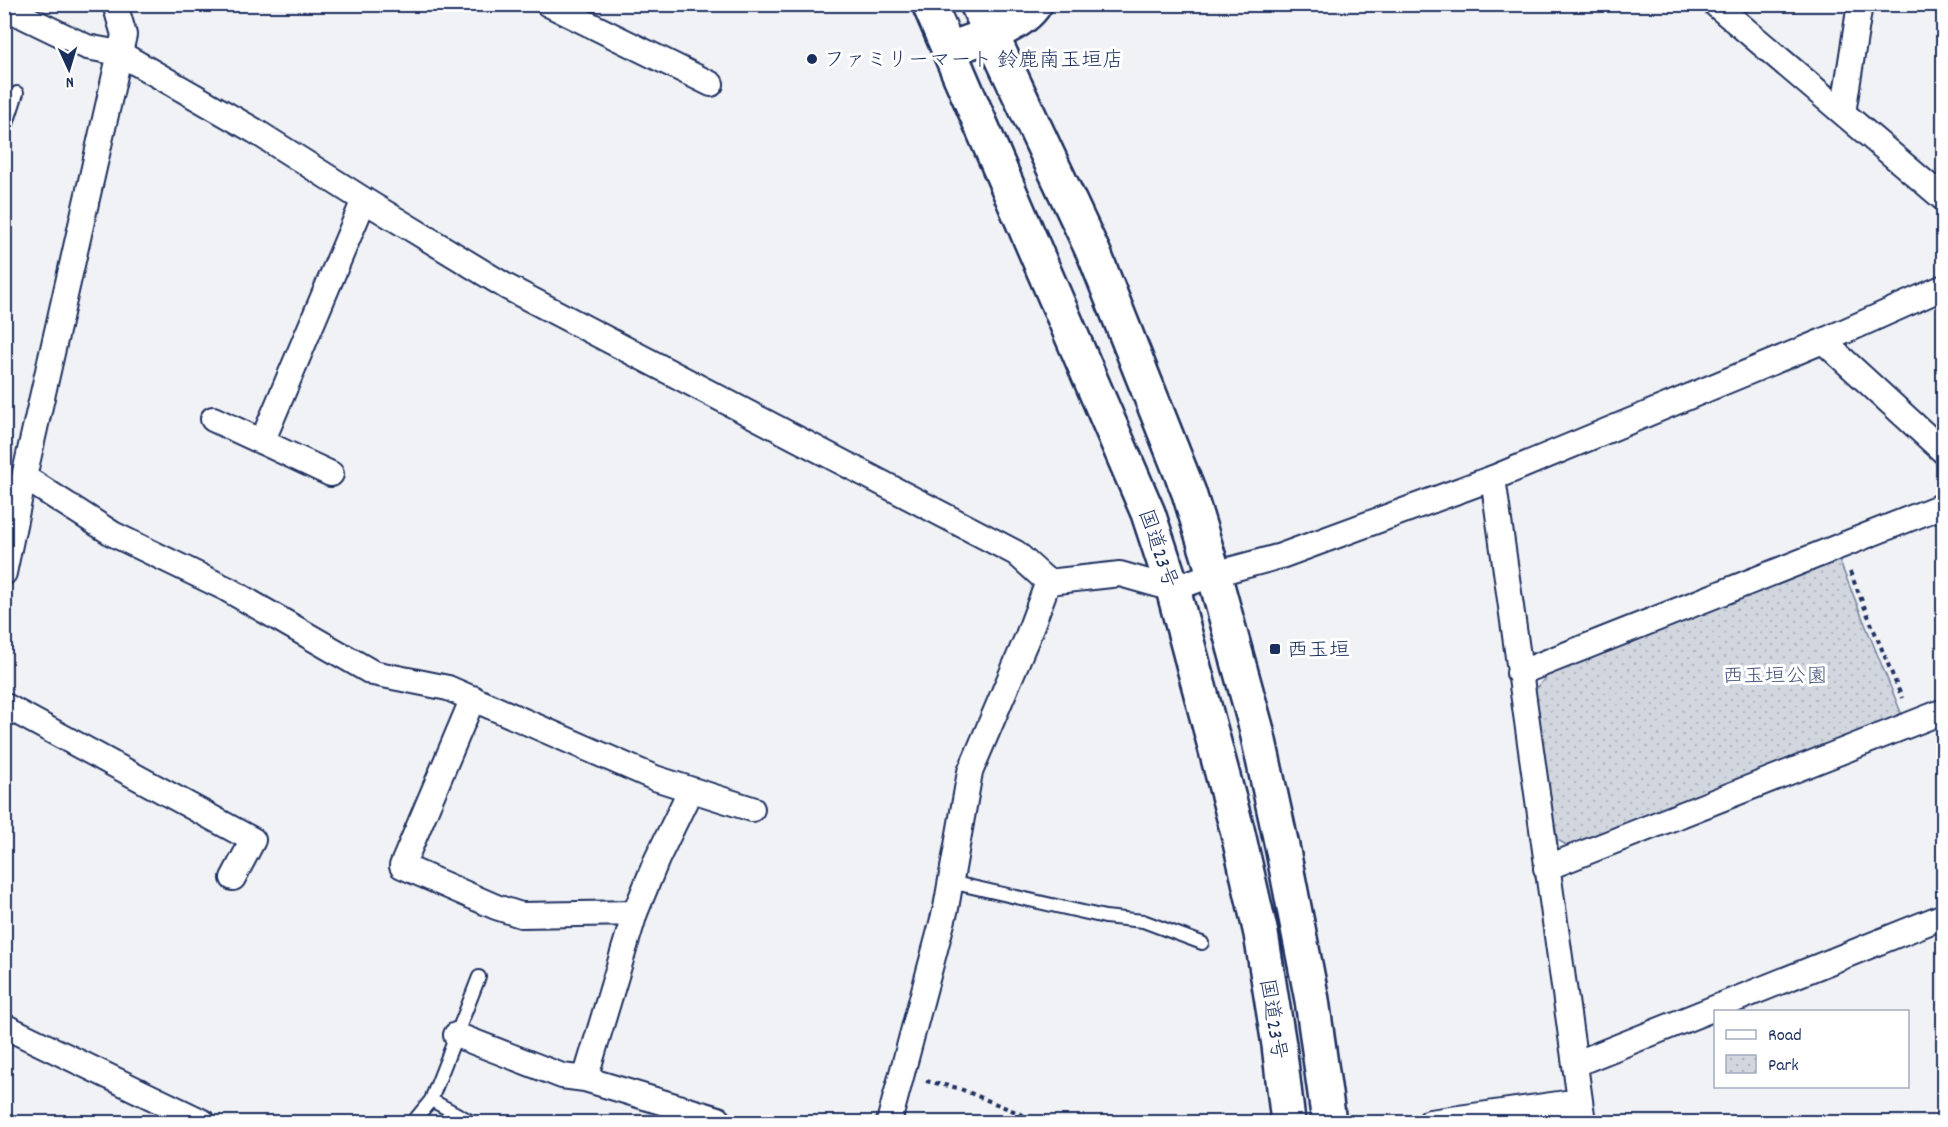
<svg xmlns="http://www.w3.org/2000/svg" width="1948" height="1127" font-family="Dekko,'Klee One',sans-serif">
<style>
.park{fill:url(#park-dots);stroke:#76829e;stroke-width:1.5}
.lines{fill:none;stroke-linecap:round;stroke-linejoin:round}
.lane-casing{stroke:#1b2f5e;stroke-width:16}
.street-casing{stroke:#1b2f5e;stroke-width:28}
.secondary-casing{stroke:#1b2f5e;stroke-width:38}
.highway-casing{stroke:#1b2f5e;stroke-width:38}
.path{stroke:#1b2f5e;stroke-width:4;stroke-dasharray:4.5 4.5;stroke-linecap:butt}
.lane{stroke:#fff;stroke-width:12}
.street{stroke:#fff;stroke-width:24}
.secondary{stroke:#fff;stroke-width:33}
.highway{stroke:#fff;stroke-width:33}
.poi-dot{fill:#1b2f5e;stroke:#fff;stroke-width:2}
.labels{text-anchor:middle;stroke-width:6;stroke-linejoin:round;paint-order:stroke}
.poi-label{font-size:21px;fill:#1b2f5e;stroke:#fff;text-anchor:start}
.street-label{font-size:21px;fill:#1b2f5e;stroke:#fff}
.park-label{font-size:21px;fill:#49597e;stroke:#fff}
</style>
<defs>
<pattern id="park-dots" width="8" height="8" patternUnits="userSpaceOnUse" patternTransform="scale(1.5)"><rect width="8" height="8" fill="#d2d6df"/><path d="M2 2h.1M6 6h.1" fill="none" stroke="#b4b8c2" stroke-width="1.8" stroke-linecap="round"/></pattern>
</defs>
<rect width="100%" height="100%" fill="#f1f2f5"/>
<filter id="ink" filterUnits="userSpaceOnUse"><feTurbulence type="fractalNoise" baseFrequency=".0167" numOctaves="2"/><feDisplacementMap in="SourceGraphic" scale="12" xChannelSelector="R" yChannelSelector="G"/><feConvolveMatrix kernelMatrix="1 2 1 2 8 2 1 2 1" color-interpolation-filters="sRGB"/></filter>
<g filter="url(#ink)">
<path class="park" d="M1839,560L1902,715L1568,846L1554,838L1535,690L1547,676Z"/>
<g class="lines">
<g class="lane-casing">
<path id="lane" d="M4,133L17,93
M950,882L1105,917L1143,921L1202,943
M431,1100L472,1122
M413,1122L431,1100L479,977"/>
</g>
<g class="street-casing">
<path id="street" d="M548,4L711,84
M1715,4L1944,199
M4,7L87,47L119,53L255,131L364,200L507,287L1016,553L1048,582L1120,574L1173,589L1214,574L1281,556L1493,478L1823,341L1944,287
M1843,113L1860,4
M1823,341L1944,452
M213,419L331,474
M262,442L364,200
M24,477L113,534L227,589L373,673L448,688L655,778L752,809
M1493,478L1583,1122
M4,573L24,477L124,35L115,4
M1519,673L1944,505
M473,698L402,866L496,907L521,915L635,913
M4,705L253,840L233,878
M1546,868L1944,711
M4,1026L203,1122
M456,1035L562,1076L585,1079L718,1119
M1575,1064L1944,916
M585,1079L635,913L657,859L690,791
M889,1122L946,908L970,772L1027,638L1048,582
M1430,1122L1580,1101"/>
</g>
<g class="secondary-casing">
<path id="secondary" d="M949,49C975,40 1020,28 1035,4"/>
</g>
<g class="highway-casing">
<path id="highway" d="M929,4L1148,513L1173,589L1237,829L1261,934L1279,1045L1288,1122
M977,4L1095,256L1189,493L1214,574L1256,727L1283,851L1312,1000L1329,1122"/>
</g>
<path class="path" d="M1850,572L1902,698
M926,1081L958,1088L1040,1122"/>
<use href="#lane" class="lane"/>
<use href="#street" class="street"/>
<use href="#secondary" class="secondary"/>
<use href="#highway" class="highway"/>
</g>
</g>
<g class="poi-dot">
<circle cx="812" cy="59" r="6"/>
<rect x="1269" y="643" width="12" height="12" rx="3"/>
</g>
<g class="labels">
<g class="poi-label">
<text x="824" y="66">ファミリーマート 鈴鹿南玉垣店</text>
<text x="1287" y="656">西玉垣</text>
</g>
<g class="street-label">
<text transform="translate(1159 548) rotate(71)" y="7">国道23号</text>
<text transform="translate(1274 1019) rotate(81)" y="7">国道23号</text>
</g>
<g class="park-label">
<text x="1775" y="682">西玉垣公園</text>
</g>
</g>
<rect width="1948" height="1127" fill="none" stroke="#fff" stroke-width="24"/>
<rect x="12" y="12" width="1924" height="1103" fill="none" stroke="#1b2f5e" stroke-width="2" filter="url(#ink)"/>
<rect x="1714" y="1010" width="195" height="78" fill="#ffffff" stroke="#a4acbf" stroke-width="1.5"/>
<rect x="1726" y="1030" width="30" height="9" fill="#ffffff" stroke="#a4acbf" stroke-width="1.5"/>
<text x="1768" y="1040" font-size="18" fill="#1b2f5e">Road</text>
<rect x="1726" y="1055" width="30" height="18" fill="url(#park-dots)" stroke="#a4acbf" stroke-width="1.5"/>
<text x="1768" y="1070" font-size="18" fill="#1b2f5e">Park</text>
<g transform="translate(69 69) rotate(176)" stroke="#ffffff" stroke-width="4.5" paint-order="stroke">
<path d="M0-4.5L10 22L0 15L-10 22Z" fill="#1b2f5e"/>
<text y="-9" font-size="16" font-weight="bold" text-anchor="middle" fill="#1b2f5e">N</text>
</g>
</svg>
